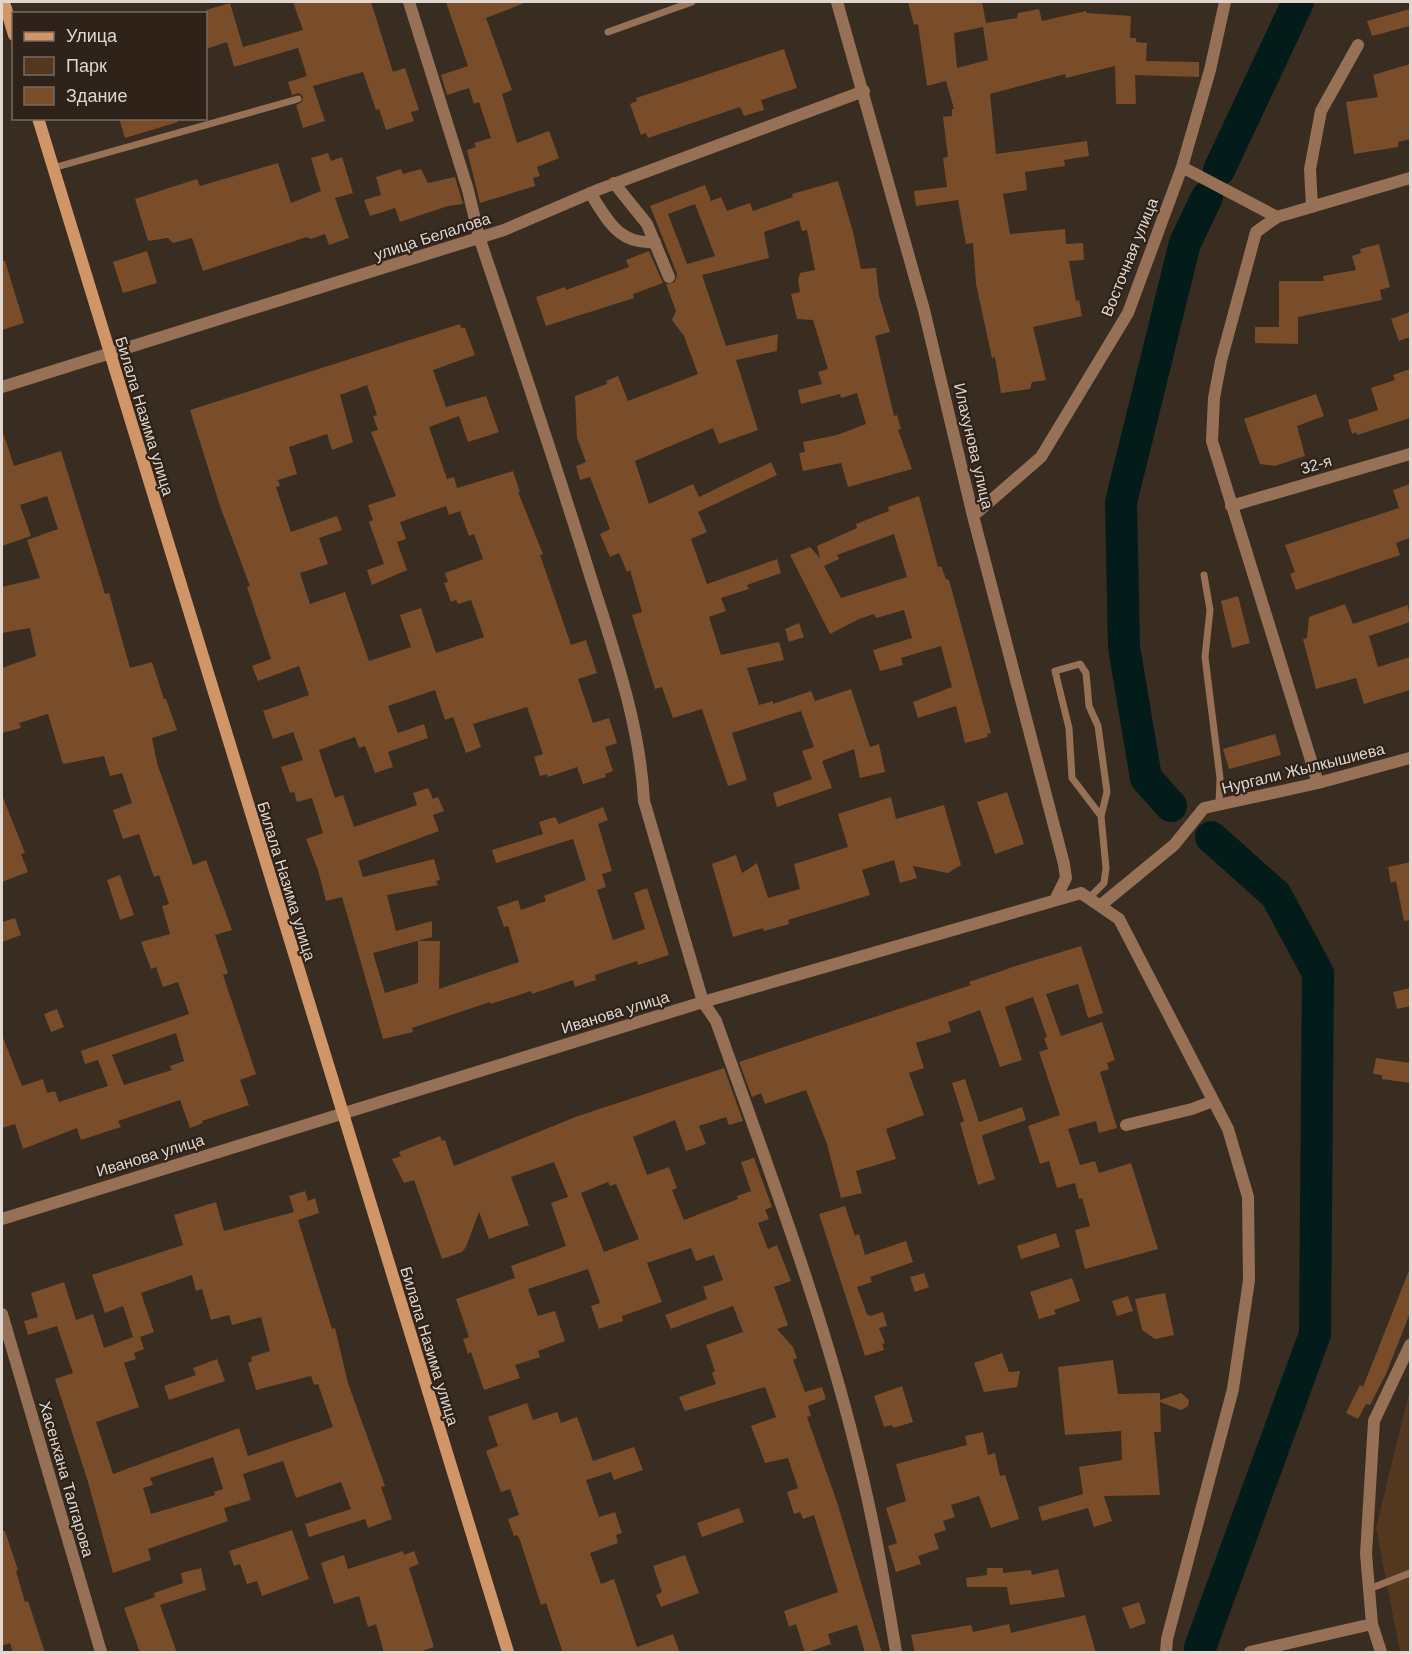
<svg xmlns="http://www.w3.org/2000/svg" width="1412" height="1654" font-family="Arial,sans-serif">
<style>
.green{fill:#54371f}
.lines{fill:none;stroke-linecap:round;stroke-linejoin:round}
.river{stroke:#031b19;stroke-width:32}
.building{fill:#794d29;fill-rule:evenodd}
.lane{stroke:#967155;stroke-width:7}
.street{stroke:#967155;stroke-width:12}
.secondary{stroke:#d19668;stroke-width:12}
.labels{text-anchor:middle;stroke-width:4.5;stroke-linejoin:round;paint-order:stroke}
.street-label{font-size:16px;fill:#dfd6d0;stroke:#2f2218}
</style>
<rect width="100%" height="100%" fill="#392c21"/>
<path class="green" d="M1410,1389V1652H1400L1376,1528Z"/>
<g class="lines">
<path class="river" d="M1219,170L1298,2
M1171,806L1146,778L1124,647L1121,502L1185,243L1207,197
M1200,1648L1315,1334L1318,973L1276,895L1211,837"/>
</g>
<path class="building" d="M293,2H371L393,72L405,68L419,110L411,112L414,121L386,130L379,109L376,110L363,72L313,86L325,121L303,128L296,105L302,102L303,97L299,93L292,95L288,82L307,76L298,48L234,67L227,42L206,49V10L230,3L243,47L303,30Z
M446,2H527L486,18L512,90L502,94L517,143L549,131L559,158L537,167L540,176L533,178L535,186L480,203L467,150L476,147L474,143L491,138L479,102L474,104L469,88L447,95L441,75L468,66Z
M908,2H982L986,23L1017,18L1018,13L1039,9L1042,21L1086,11L1087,13L1131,16L1130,38H1136V42L1147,43L1146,61L1199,62V77L1135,75L1136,104H1116L1115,66L1066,78L1065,74L990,94L996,154L1087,141L1089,156L1064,160L1065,166L1025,172L1027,190L1003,194L1010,234L1065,229L1066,244L1083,243L1084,260L1069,261L1076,301L1079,300L1082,316L1033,327L1046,380L1032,382L1030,389L1001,393L995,357L992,358L976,284L973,243L966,244L958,200L916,206L914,191L947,187L943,158L948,157L943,117L952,116V109H954L946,81L927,86L918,24L914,25ZM983,27L988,60L957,68L954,33Z
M1410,9V26L1372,36L1367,21Z
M784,49L797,88L761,100L764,110L744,116L740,107L648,138L646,133L641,135L630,104L637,101L636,98Z
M1410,64V139L1398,142V147L1354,154L1346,102L1378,97L1373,75Z
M119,118H177L178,122L125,138Z
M328,153L331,161L342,157L353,193L335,198L349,238L329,245L325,234L311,239L307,237L203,271L192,238L173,243L168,238L148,241L135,199L197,179L200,186L278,163L291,203L321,191L311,158Z
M401,169L403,174L421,169L428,183L455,177L463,204L448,206L400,222L395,208L370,216L364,200L381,195L376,177Z
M838,181L853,232L861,269L876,268L879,296L890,332L875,336L894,416L897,415L901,429L898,430L912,469L848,487L841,463L803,471L799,453L805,452L803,442L837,435L866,424L857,393L841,398L840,394L801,404L798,390L822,384L818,372L828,369L813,320L797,319L791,294L800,292L798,280L800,273L815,270L807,230L802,231L799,220L764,232L769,258L702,275L726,346L778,334L777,351L736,360L758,430L719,444L713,428L635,461L649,504L693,484L699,497L771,462L777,475L698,512L707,532L691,539L707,584L777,559L781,573L747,585L749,589L721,598L726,611L709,617L721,655L779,642L784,660L747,668L759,705L773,701V704L811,691L815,701L851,689L870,747L879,744L885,772L860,778L854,749L822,761L832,788L777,807L773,793L812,779L802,751L814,747L801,711L732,733L747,780L728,786L702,709L673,718L662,687L655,689L632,615L642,612L630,570L627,572L619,553L610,557L600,534L610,529L590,477L580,480L576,466L586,462L577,438L575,396L607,384L606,381L618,376L628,401L698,374L684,336L672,320L676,311L666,284L675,282L677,274L650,206L705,185L711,201L721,197L727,211L750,203L753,211L793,197L792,194ZM695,204L715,256L687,264L668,214Z
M1379,244L1390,287L1380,290L1382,300L1298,317V344L1255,343V327H1279V281H1324L1323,276L1356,270L1352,256L1361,253L1360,249Z
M147,251L157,283L123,293L113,262Z
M649,251L663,283L633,294L634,298L546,326L536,297L565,287L566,290L629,267L626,260Z
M2,261H5L24,323L2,330Z
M1410,312V337L1399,341L1391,319Z
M460,324L461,328H465L475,355L433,370L446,407L486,396L499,432L468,442L459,416L429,427L447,479L454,477L457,488L513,471L520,492H518L543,554L540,555L571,645L586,640L597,673L578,679L593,723L609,718L617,743L605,747L613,771L605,774L606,777L583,784L577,767L548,777L547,774L540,776L534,757L543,754L527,707L473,724L481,747L466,753L453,717L445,720L435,690L388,706L398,733L424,724L428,738L388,752L393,767L375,773L365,746L359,748L355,737L319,750L335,798L343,795L354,827L417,805L413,793L428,788L433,799L438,797L444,811L433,815L439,831L358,861L363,877L434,859L440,880L436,881L438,885L387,895L396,931L432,921V937L373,953L385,993L418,983V941H440L439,989L519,962L508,926L504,927L497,907L518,900L521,910L546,901L544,896L586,880L573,839L496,863L492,850L543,834L539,822L555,817L559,824L603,807L608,820L598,824L612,871L602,874L606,887L597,890L613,940L645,929L634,893L647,888L669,955L638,965L637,961L595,975L596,980L575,987L573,980L532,994L531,991L491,1004L490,1002L412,1028L413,1032L383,1039L342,897L326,901L318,870L306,839L323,833L312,798L297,802L294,792L290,793L281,767L303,760L293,732L273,739L263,711L309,695L299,666L258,681L252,666L271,659L247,587L250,586L220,506L190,410ZM367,385L377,415L373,416L378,430L371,432L396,496L368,505L373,520L369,522L384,564L367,570L372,585L407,570L397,542L406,539L400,522L446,506L449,515L460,511L469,536L474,534L483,559L445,573L448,582L444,583L451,602L456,600L458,604L471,600L484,637L436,653L421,608L400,615L411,647L369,661L345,592L310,604L300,573L328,564L319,538L342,530L337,516L291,532L276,487L280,486L278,480L297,474L289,447L327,434L332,450L353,442L340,395Z
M1410,369V418L1357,435L1356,432L1352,434L1348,420L1378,410L1371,388L1395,380L1393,375Z
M1316,394L1324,416L1297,426L1305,456L1275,466L1260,464L1244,419Z
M4,435L14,466L61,451L105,594L109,593L130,668L152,662L164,699H166L177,730L152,738L157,763L193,865L206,860L232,930L215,935L228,973L223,975L256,1074L240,1080L249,1105L202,1121L203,1123L190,1128L180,1100L118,1121L121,1127L81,1140L77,1128L23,1149L15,1124L2,1128V1035L22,1086L43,1079L47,1093L55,1091L59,1102L108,1086L98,1060L85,1064L81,1051L189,1014L178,982L163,987L156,967L151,969L141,942L170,934L162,906L169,904L159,875L154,877L139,834L123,839L113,810L132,803L122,773L110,776L104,756L63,764L48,714L19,723L21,728L2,733V668L36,656L30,628L2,633V587L40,578L27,540L58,529L47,496L20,505L31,536L2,546V436ZM176,1033L184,1061L170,1066L172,1070L124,1085L112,1055Z
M1410,484V538L1396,543L1400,555L1296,590L1290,574L1295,572L1285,545L1399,508L1393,490Z
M919,496L938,567L941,566L946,579L949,580L991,733L987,734L988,737L965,743L956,706L918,718L913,702L952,687L941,646L901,658L903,665L880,671L873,650L912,638L904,610L876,618L874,614L859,619L830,634L790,555L810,547L820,558L817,546L857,528L856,524L889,511L888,507ZM894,534L907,577L841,598L824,566L839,559L837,555Z
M1238,596L1250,643L1232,648L1221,601Z
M1345,604L1353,624L1408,605L1410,622L1369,636L1378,667L1410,657V690L1364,704L1356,678L1316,689L1303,639L1307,638L1309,617Z
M799,623L804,637L789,642L785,629Z
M1275,734L1281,755L1229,769L1223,749Z
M1007,792L1024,844L995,854L977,802Z
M2,795L25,853L21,854L28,872L2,882Z
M891,797L896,819L944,805L961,865L948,873L913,866L917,878L900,883L894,860L862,870L870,895L788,920L789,924L764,931L763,928L733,937L712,864L736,855L742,873L757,863L768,898L800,889L794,864L848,847L838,814Z
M1410,862V920L1404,921L1396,881L1391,883L1388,867Z
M120,875L134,915L120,920L107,880Z
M15,918L21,935L2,942V922Z
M1081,946L1103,1013L1088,1018L1078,984L1046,994L1061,1036L1102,1022L1115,1060L1107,1063L1109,1069L1100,1072L1117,1128L1099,1133L1096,1121L1068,1129L1080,1165L1095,1161L1099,1173L1131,1163L1158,1249L1085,1269L1075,1230L1090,1226L1082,1198L1079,1199L1075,1183L1057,1188L1049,1161L1040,1164L1028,1126L1060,1115L1039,1052L1048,1049L1044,1038L1047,1037L1033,997L1005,1007L1022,1060L1000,1067L980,1010L948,1022L951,1032L916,1043L924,1068L909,1073L924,1115L886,1129L896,1159L856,1171L862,1193L841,1198L827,1144L806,1090L765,1104L761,1093L752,1097L739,1062L971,985L969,982L1022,964Z
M1410,988V1006L1397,1009L1393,992Z
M57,1009L64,1027L51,1032L44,1014Z
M1376,1058L1410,1063V1083L1382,1079V1075L1373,1074Z
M724,1068L743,1121L729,1125L726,1117L699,1126L706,1144L686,1151L675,1120L633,1137L647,1175L669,1167L677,1188L672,1190L684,1220L738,1199L737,1196L751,1191L741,1162L754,1158L772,1207L765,1210L769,1219L758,1223L768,1249L777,1245L791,1281L774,1287L788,1325L777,1329L793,1347L797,1358L793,1360L805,1392L822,1387L826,1399L808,1406L811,1416L807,1417L837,1502L882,1653H865L857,1625L828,1634L831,1644L805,1653L796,1624L789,1627L784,1611L838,1592L814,1515L803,1519L800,1512L794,1514L787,1492L798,1488L788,1458L765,1463L751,1426L776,1417L765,1387L685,1411L679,1397L716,1384L712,1373L715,1371L706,1345L743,1332L733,1306L671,1329L665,1315L707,1299L703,1287L723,1280L714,1255L696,1261L691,1248L647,1263L662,1302L622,1316L623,1321L599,1329L591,1306L600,1303L588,1269L528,1289L538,1316L555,1311L565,1341L538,1351L540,1357L515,1365L520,1378L484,1390L471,1352L468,1354L463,1339L469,1337L456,1299L515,1278L511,1266L566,1246L551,1203L568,1197L554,1162L511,1177L529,1225L489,1239L479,1212L466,1247L462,1252L442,1259L414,1180L404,1183L392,1159L401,1156L399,1152L440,1136L442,1141L445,1140L454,1166L578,1116ZM608,1182L610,1186L616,1184L639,1239L604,1252L581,1193Z
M965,1079L979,1122L1022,1107L1026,1120L983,1135L982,1137L995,1179L978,1185L960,1123L964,1121L952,1083Z
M305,1191L308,1201L315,1198L319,1213L298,1220L332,1329L335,1328L348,1383L385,1486L381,1487L392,1519L368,1528L365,1519L309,1537L305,1524L351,1509L341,1482L296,1498L283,1461L243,1474L251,1500L224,1508L228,1521L148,1549L151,1560L113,1573L88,1482L55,1379L73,1373L57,1326L28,1335L24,1321L38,1317L31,1293L64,1282L76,1320L93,1314L104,1348L133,1337L123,1306L105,1313L92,1275L183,1245L174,1215L216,1202L224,1231L294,1212L289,1196ZM192,1275L196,1291L202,1289L211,1320L229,1315L232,1325L261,1317L270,1351L251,1357L252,1361L248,1363L256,1390L311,1376L314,1385L318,1384L333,1427L248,1456L239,1428L113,1474L96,1422L139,1407L124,1363L136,1359L134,1353L144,1349L140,1337L154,1332L141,1293ZM213,1457L223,1489L214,1492L215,1495L151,1514L143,1488L153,1485L150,1478Z
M845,1206L855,1236L859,1234L865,1255L906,1241L913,1262L870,1277L872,1282L857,1287L867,1314L870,1316L883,1312L887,1326L879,1328L885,1343L882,1344L884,1350L865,1356L819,1214Z
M1056,1233L1060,1247L1021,1259L1017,1246Z
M1410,1268V1313L1386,1374L1370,1405L1366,1404L1358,1419L1346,1413L1360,1385L1363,1387Z
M924,1273L929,1287L915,1292L910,1277Z
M1072,1278L1080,1301L1054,1310L1056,1314L1039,1319L1030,1292Z
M1165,1293L1174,1335L1155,1339L1142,1330L1135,1299Z
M1128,1296L1133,1311L1117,1316L1112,1301Z
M1002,1353L1009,1372L1020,1371L1017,1387L984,1392L974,1363Z
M217,1359L225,1381L169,1400L164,1386L196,1375L193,1368Z
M1113,1360L1118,1394L1160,1393V1400L1181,1393L1189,1400L1188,1406L1181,1410L1160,1402L1161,1432H1154L1160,1495L1104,1496L1112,1521L1094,1527L1088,1508L1042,1521L1038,1507L1083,1494L1079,1467L1122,1460L1121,1431L1065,1435L1058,1367Z
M902,1386L913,1422L893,1428L892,1425L884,1427L874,1396Z
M527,1403L533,1420L557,1412L561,1423L577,1417L593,1461L634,1447L643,1470L614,1480L611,1472L586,1480L599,1517L615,1512L622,1533L616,1535L618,1543L590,1553L601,1584L614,1579L637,1647L673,1634L680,1653H563L546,1603L541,1605L520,1540L517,1535L514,1536L508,1519L519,1515L510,1489L501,1492L486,1451L498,1446L488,1417Z
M983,1432L988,1455L995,1453L1000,1476L1005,1475L1019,1519L991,1528L979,1496L951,1505L955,1517L943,1521L946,1530L934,1534L939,1549L918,1556L921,1564L896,1572L888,1546L897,1543L886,1508L906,1501L896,1464L967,1445L965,1436Z
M739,1508L744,1522L702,1537L697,1523Z
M292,1530L309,1579L262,1596L257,1581L247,1584L240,1564L234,1566L229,1551Z
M2,1531H5L18,1570L16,1571L25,1602L28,1601L45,1653H13L10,1643L2,1646Z
M403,1551L404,1555L414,1551L419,1564L409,1568L434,1647L417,1653H384L376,1624L368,1627L359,1596L334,1604L321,1563L344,1555L348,1569Z
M685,1555L699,1593L661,1607L656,1595L662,1592L653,1566Z
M201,1568L206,1590L160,1605L177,1653H140L124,1608L155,1597L154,1593L183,1583L181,1573Z
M987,1568H1003V1573L1031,1570L1032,1575L1058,1569L1065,1597L1010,1605L1007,1587H967L966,1578L987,1575Z
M1139,1602L1146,1623L1130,1629L1122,1608Z
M1085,1615L1096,1653H915L911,1635L971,1625L973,1632L1009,1624L1011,1633Z"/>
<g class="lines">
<path class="lane" d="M608,32L692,2
M53,168L298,99
M1204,575L1210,610L1205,657L1220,778L1219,805
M1089,898L1104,883L1106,868L1101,816L1107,792L1098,726L1089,706L1086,673L1080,664L1055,671L1069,728L1072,778L1101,816
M1369,1589L1410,1573"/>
<path class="street" d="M409,2L468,190L479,237C517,349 555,462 590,575C613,648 640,724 644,801L703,1002L716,1021C770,1173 828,1325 864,1483C877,1539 887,1596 896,1652
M837,2L924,310L973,516L1064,864L1066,878L1056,898
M1182,167L1277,217
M614,183L647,224L669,277
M590,193C608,220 618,245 655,242
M1312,207L1310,169L1321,111L1358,45
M2,387L504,230L600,189L864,91
M1231,506L1410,454
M973,516L1041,457L1128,313L1182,167L1210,70L1225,2
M1318,783L1212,441L1214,398L1221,361L1256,232L1277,217L1410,178
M1101,905L1174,845L1204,808L1318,783L1410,758
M1126,1125L1192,1109L1213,1101
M2,1219L703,1002L1081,893L1119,919L1228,1129L1248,1197L1249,1280L1233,1389L1167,1639L1166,1652
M2,1314L101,1652
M1250,1652L1372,1624
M1381,1652L1372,1624L1366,1554L1374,1421L1410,1345"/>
<path class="secondary" d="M4,2L14,35
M38,118L508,1652"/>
</g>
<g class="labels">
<g class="street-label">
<text transform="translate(432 236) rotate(-18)" y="6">улица Белалова</text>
<text transform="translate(1129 257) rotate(-68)" y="6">Восточная улица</text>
<text transform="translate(145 416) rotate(73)" y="6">Билала Назима улица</text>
<text transform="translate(974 446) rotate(77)" y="6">Илахунова улица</text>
<text transform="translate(1316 464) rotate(-16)" y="6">32-я</text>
<text transform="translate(1303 768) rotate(-14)" y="6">Нургали Жылкышиева</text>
<text transform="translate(287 881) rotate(73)" y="6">Билала Назима улица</text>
<text transform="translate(615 1012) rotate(-17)" y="6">Иванова улица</text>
<text transform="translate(150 1155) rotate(-17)" y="6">Иванова улица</text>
<text transform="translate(430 1346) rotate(73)" y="6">Билала Назима улица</text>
<text transform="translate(67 1479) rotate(74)" y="6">Хасенхана Талгарова</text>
</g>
</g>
<rect width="1412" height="1654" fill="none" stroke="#dfd6d0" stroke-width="6"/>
<rect x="12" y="12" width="195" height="108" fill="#2f2218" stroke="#756a62" stroke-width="1.5"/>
<rect x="24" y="32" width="30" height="9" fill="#d19668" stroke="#756a62" stroke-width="1.5"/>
<text x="66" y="42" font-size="18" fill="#dfd6d0">Улица</text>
<rect x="24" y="57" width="30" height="18" fill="#54371f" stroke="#756a62" stroke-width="1.5"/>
<text x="66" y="72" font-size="18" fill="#dfd6d0">Парк</text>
<rect x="24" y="87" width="30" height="18" fill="#794d29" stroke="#756a62" stroke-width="1.5"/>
<text x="66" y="102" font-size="18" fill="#dfd6d0">Здание</text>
</svg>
